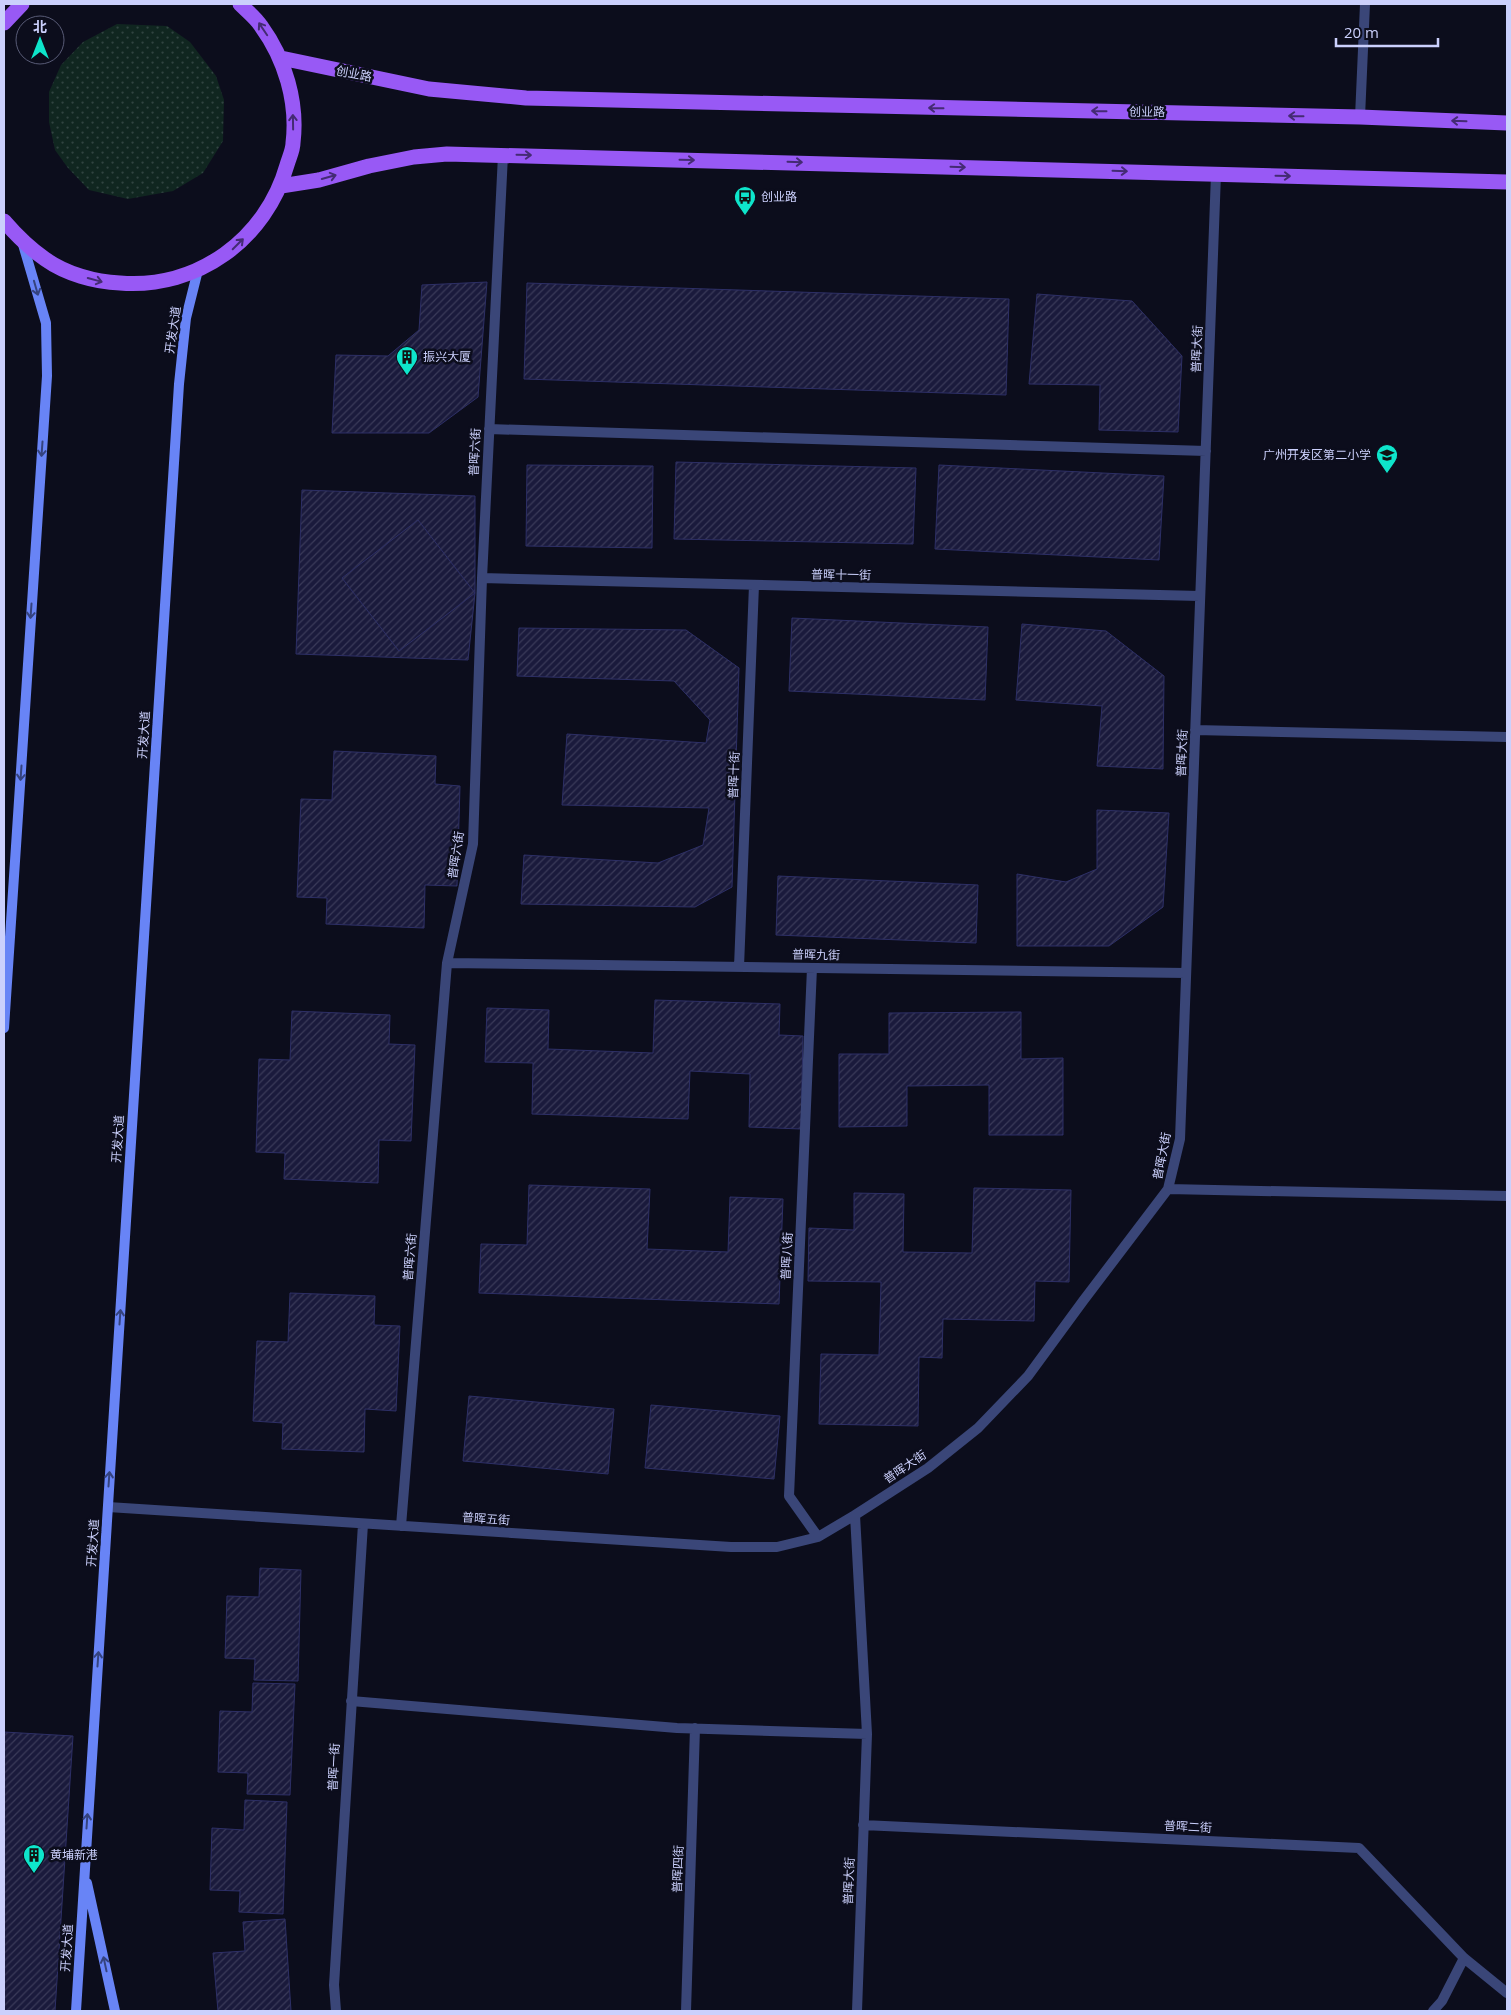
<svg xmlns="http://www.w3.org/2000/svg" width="1511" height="2015" font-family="'Open Sans','Noto Sans SC',sans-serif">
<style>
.park{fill:url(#park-dots)}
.building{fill:url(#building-hatch);stroke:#2d2f66}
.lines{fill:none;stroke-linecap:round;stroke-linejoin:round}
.street{stroke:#3a4678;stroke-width:10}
.secondary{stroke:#6884f6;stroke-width:10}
.primary{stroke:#9859f5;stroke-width:15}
.oneway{stroke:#442b73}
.oneway2{stroke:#35437e}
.labels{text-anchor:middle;stroke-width:5;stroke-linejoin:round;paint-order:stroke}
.street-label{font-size:12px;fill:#cbd0fc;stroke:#0c0d1c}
.poi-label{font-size:12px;fill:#cbd0fc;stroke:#0c0d1c;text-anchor:start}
</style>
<defs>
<pattern id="park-dots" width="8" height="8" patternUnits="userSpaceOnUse" patternTransform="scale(1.25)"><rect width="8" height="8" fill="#102620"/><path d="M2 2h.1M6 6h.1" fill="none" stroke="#314441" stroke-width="1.8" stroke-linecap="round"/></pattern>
<pattern id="building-hatch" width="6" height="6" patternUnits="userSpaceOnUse" patternTransform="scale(1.25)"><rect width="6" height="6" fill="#1a1a3c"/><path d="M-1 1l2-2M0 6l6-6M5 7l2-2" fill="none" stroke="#3a3a59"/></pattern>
</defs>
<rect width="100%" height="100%" fill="#0c0d1c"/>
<path class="park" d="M117,24L167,26L190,42L216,76L224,100L223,141L203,173L173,191L128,199L89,190L68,168L55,150L49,122V92L61,65L83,42Z"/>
<path class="building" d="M487,282L478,397L429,433H332L336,355L388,356L419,330L422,285Z
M527,283L1009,299L1006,395L524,379Z
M1037,294L1132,301L1182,356L1178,432L1099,430L1100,385L1029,384Z
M676,462L916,468L913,544L674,539Z
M527,465L653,466L652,548L526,546Z
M939,465L1164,476L1159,560L935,549Z
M302,490L475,496V593L468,660L296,654Z
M418,520L475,593L399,651L342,578Z
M792,618L988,627L985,700L789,691Z
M1022,624L1106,631L1164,676L1163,769L1097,766L1102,706L1016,700Z
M519,628L686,630L739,668L732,887L695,907L521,904L524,855L658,863L703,845L709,808L562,805L567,734L706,743L710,720L674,681L517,676Z
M334,751L436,756L435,784L460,786L457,886L425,885L424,928L326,924L327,898L297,897L301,799L332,800Z
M1097,810L1169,813L1163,907L1109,946H1017V874L1066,882L1097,869Z
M778,876L978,885L976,943L776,935Z
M655,1000L780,1004L779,1035L803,1036L801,1129L749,1127L750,1074L690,1071L688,1119L532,1114L533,1063L485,1062L487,1008L549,1010L548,1049L653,1053Z
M292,1011L390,1015L389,1044L415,1045L411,1141L379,1140L378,1183L284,1179L285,1153L256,1152L259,1059L290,1060Z
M1021,1012V1059L1063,1058V1135H989V1085L907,1086V1126L839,1127V1054H889V1013Z
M529,1185L650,1189L647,1249L728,1252L730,1197L783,1199L779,1304L479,1293L481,1244L527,1245Z
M974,1188L1071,1190L1069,1282L1035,1281L1034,1321L943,1319L942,1358L919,1357L918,1426L819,1424L821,1354L879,1355L881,1282L808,1281L809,1228L854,1230V1193L904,1194L903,1252L972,1253Z
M290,1293L375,1296L374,1325L400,1326L396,1411L365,1409L364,1452L282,1449L283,1423L253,1421L257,1341L288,1342Z
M469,1396L614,1409L608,1474L463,1461Z
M651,1405L780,1416L774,1479L645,1468Z
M260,1568L301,1570L298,1681L254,1680L255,1659L225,1658L227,1596L259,1597Z
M253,1683L295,1684L290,1795L247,1794L248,1773L218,1772L220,1711L252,1712Z
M4,1732L73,1736L55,2011H4Z
M245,1800L287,1802L283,1914L239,1912L240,1891L210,1890L212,1828L244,1830Z
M285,1919L291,2011H218L213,1953L245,1951L243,1922Z"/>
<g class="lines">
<path class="street" d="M1360,117L1365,4
M489,429L1206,451
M482,578L1200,596
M1195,730L1507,737
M447,963L1186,973
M739,967L754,585
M812,968L789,1496L818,1537
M1168,1189L1507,1196
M108,1507L731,1547H777L818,1537L855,1515
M401,1526L447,963L473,844L482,578L503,155
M351,1701L677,1728L867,1734
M863,1825L1359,1848L1464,1958L1507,1993
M336,2011L334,1985L363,1524
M686,2011L695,1728
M857,2011L867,1734L855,1515L928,1468L978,1428L1028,1376L1083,1301L1168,1189L1180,1139L1216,174
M1433,2011L1442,2001L1464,1958"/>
<path class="secondary" d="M4,1028L47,376L46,323L22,241
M87,1883L115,2011
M76,2011L179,384L186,318L198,270"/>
<path class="primary" d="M4,23L22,4
M281,58L429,89L526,98L1360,117L1507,123
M281,186L319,180L369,166L414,157L447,154L1507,182
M4,221C16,235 29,248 45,259C66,274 95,282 120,283C198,289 266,239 287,165C289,158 293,150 293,143C298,102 285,59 261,26C256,18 247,11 240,4"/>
</g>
<defs><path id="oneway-shaft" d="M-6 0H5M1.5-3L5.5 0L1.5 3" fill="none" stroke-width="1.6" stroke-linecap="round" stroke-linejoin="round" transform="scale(1.25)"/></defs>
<g class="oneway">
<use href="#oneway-shaft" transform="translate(263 29) rotate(-124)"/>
<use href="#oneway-shaft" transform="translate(936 108) rotate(-179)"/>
<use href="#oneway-shaft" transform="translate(1099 111) rotate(-179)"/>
<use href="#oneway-shaft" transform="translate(1296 116) rotate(-179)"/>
<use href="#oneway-shaft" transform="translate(1459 121) rotate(-178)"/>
<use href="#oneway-shaft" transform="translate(293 122) rotate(-91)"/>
<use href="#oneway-shaft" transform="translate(524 155) rotate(1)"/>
<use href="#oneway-shaft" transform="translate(687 160) rotate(1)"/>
<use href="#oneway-shaft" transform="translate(795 162) rotate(2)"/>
<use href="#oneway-shaft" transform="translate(958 167) rotate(2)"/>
<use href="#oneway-shaft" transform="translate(1120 171) rotate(2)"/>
<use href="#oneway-shaft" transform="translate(1283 176) rotate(1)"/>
<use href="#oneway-shaft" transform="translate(329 177) rotate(-16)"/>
<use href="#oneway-shaft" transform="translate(238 244) rotate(-45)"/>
<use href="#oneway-shaft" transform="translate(95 280) rotate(15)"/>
</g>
<g class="oneway2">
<use href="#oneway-shaft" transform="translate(36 288) rotate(74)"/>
<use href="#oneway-shaft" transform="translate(42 449) rotate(94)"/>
<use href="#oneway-shaft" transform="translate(31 611) rotate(94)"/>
<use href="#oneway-shaft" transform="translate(21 773) rotate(94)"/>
<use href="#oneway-shaft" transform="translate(120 1317) rotate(-86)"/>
<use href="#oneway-shaft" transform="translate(109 1479) rotate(-86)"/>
<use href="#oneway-shaft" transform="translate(98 1659) rotate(-86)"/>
<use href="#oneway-shaft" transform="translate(87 1821) rotate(-86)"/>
<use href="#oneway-shaft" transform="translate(105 1964) rotate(-102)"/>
</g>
<defs>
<g id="bus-pin" transform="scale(1.125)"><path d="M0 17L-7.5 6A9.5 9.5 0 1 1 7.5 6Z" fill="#0ee5cb" stroke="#0c0d1c"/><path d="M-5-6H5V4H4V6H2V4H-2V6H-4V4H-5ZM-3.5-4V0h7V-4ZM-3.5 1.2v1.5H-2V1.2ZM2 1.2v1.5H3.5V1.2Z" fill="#111"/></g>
<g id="building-pin" transform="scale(1.125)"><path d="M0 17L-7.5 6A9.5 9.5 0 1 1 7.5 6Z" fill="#0ee5cb" stroke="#0c0d1c"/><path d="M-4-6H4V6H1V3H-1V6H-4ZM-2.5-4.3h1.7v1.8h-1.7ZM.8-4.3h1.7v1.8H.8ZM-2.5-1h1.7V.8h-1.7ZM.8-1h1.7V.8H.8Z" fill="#111"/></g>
<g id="school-pin" transform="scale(1.125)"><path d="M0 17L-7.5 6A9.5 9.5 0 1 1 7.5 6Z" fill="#0ee5cb" stroke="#0c0d1c"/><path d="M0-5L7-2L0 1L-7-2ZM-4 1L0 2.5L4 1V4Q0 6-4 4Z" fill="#111"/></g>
</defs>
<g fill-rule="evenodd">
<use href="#bus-pin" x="745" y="197"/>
<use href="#building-pin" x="407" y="357"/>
<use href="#school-pin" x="1387" y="455"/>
<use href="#building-pin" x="34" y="1855"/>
</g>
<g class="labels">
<g class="street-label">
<text transform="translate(354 74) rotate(11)" y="4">创业路</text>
<text transform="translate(1147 112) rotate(1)" y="4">创业路</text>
<text transform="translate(173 330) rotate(-82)" y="4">开发大道</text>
<text transform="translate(1197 349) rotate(-88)" y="4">普晖大街</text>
<text transform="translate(475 452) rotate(-87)" y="4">普晖六街</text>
<text transform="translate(841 575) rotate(1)" y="4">普晖十一街</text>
<text transform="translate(144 735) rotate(-86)" y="4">开发大道</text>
<text transform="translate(1182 753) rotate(-88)" y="4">普晖大街</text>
<text transform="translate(734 775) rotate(-88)" y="4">普晖十街</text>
<text transform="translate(456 855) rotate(-81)" y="4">普晖六街</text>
<text transform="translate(816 955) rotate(1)" y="4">普晖九街</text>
<text transform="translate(118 1139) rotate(-86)" y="4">开发大道</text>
<text transform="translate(1162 1156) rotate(-79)" y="4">普晖大街</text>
<text transform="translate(787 1256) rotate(-87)" y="4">普晖八街</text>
<text transform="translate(410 1257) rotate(-85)" y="4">普晖六街</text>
<text transform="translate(905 1467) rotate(-34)" y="4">普晖大街</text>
<text transform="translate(486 1519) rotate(4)" y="4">普晖五街</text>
<text transform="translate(93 1543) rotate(-86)" y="4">开发大道</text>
<text transform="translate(334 1767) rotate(-87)" y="4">普晖一街</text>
<text transform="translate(1188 1827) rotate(3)" y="4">普晖二街</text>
<text transform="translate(678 1869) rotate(-88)" y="4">普晖四街</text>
<text transform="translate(849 1881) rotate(-88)" y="4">普晖大街</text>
<text transform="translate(67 1948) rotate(-86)" y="4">开发大道</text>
</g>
<g class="poi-label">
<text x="761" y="201">创业路</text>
<text x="423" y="361">振兴大厦</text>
<text x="1371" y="459" text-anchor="end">广州开发区第二小学</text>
<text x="50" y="1859">黄埔新港</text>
</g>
</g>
<rect width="1511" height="2015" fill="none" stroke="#cbd0fc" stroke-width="10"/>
<g transform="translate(40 40)"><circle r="24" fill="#0c0d1c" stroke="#585b76"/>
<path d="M0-4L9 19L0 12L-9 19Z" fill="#0ee5cb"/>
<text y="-8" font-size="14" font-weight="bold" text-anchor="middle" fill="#cbd0fc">北</text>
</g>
<path d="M1336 38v8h102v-8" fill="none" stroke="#cbd0fc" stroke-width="2.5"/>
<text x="1344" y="38" font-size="15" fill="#cbd0fc" stroke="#0c0d1c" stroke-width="4" paint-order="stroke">20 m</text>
</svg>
